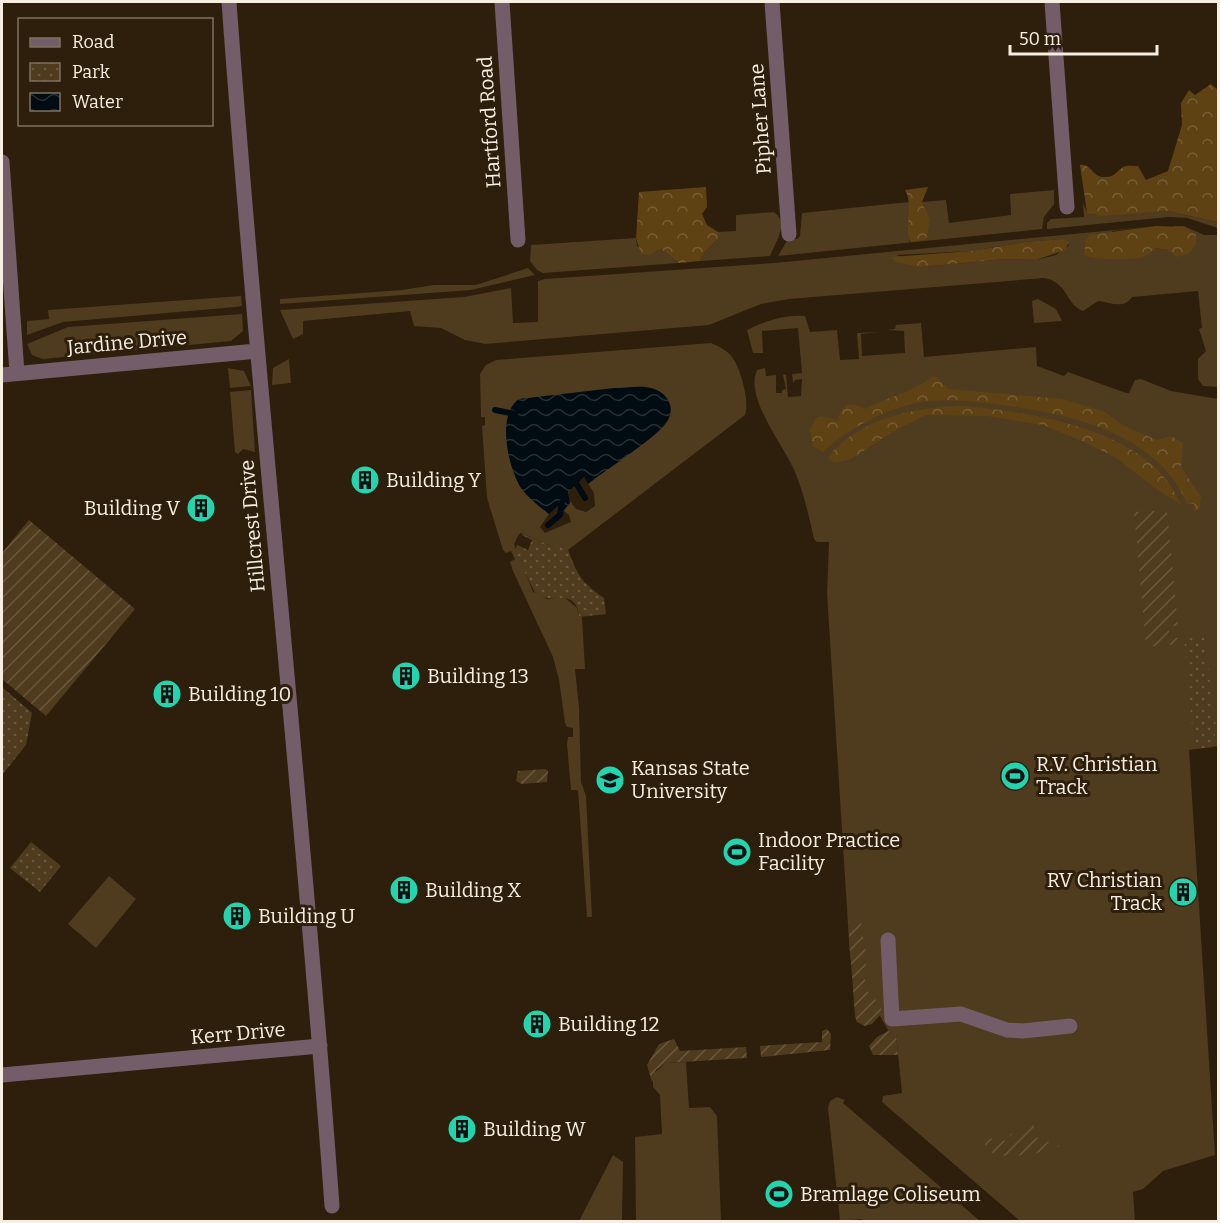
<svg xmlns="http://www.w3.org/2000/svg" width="1220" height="1223" font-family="Bitter,serif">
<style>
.grass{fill:#4f3b1e;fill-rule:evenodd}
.forest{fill:url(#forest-crowns)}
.park{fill:url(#park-dots)}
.garden{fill:url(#garden-furrows)}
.water{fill:url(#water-waves)}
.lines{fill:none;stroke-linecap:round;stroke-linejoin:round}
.stream{stroke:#000b12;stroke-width:6}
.minor{stroke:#735d69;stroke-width:15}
.labels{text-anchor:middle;stroke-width:6;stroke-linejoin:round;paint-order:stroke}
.street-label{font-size:20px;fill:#f7eee1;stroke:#2d1f0b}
.poi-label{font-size:20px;fill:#f7eee1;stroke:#2d1f0b;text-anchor:start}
</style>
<defs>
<pattern id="forest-crowns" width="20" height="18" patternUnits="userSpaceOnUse" patternTransform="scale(1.5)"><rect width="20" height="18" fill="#5e4214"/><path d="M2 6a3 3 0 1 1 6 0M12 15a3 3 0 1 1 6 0" fill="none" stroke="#765e36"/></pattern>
<pattern id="park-dots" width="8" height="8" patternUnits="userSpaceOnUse" patternTransform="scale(1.5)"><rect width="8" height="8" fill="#4f3b1e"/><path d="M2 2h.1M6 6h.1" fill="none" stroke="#69583e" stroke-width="1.8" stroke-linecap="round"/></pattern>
<pattern id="garden-furrows" width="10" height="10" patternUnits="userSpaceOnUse" patternTransform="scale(1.5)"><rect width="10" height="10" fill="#4f3b1e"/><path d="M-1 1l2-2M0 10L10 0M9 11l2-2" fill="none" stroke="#69583e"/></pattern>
<pattern id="water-waves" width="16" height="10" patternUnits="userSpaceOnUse" patternTransform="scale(1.5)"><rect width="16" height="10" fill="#000b12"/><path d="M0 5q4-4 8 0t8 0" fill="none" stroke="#262f34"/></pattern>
</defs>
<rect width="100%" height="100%" fill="#2d1f0b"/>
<path class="grass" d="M1054,190V204L1044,217L1042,229L778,256L788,239H797L800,236L802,213L909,202V242L926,240L927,213L922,202L946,200L949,223L1011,215L1010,194Z
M1083,203L1087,212L1094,215L1167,211L1218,222V228L1187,218L1169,217L1047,229V223L1051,219L1084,217Z
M774,212C790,223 775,243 770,256L700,261L703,254L718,239V232L736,231V215Z
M1156,226L1112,231L1105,258L1132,259L1155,248L1168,250L1174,226H1165H1184L1204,235H1218V387L1203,386L1198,379V359L1206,351L1199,329L1202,328L1198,291L1132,297C1124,310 1110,302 1098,301L1083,311C1066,305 1068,282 1044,278L789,299L761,304L709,325L485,344L465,340L441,328L414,326L410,311L303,321V334L293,339L280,310L464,297L511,288L513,323L538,322V281L545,279L774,263ZM1062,239L1069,245L1056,255L1036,260L1006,259L921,267L897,255L971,251L1025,242Z
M636,238L637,246L650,255L661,249L679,263L543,273L537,270L530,261L531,245Z
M528,268L535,275L471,290L280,304V299L402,290L434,285H476Z
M241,296L242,306L236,307L63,322L27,335V321L49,319L48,310Z
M1038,299L1056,309L1062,321L1034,323L1032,301Z
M242,314L243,331L231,341L43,359L32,355L27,344L68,327Z
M805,316L810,332L837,330L840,360L859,359L857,333L879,332L861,334L862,356L905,353L904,331L887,330L895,329L896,325L921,323L924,357L1036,347L1037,366L1064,376L1068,372L1126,393H1129L1135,380L1141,379L1171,391L1218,399V746L1189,750L1215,1155L1163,1171L1143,1189L1133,1192L1135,1221H1020L882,1102L883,1096L902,1093L896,1034L889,1032L879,1014L857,991L850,956L827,593L829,542H817L814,539C809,516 804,494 795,472C785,447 744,398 757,370L765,368L766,376L776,375V393H782V390L786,389L783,375L786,374L788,397L801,396L802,379L795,380L793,383L792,374L802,373L798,328L762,331L763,353H753L747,330C764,321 786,314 805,316Z
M711,343C720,347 729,351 734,360C741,371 750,402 745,415L568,550L564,541L551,546L522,533L519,534L514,544L533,592L547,599L564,597L577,608L579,617H582L585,669H575L579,707L581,782L586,796L592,917H587L578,790H571L567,744L568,737H573V728L567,727L565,723L559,680L553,657L513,571L510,562L515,559L511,551L506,553L503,550L487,498L482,426L485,425V417H481L480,374L486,365L496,360ZM584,477L594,493L595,506L586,512L576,509L567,497L571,488ZM558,506L569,515L571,522L545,533L540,527L549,514Z
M289,359L291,383L272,385L273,368Z
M228,368L244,371L251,386L230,388Z
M251,390L255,452L243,449L238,454L235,452L230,392Z
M109,876L136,899L96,948L68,924Z
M686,1062L689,1108L710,1107L717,1116L721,1221H636L635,1137L662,1134L660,1095L653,1087V1074L666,1063Z
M837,1097L845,1100L843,1103L980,1221L867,1222L861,1219L840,1221L828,1108L830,1101Z
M613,1155L623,1162L622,1221H579Z"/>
<path class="forest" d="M1211,84L1218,90V222L1167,211L1100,216L1087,213L1080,165C1090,163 1092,176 1103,177C1114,178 1116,172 1123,167C1126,165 1134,166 1138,166L1146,180L1168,171L1182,125L1181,103L1189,90L1195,95Z
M706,187L707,207L702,214L707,225L718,232V239L703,254L700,261L679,263L661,249L650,255L641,254L636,238L639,192Z
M928,187L922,202L930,219L926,240L910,242C904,225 914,205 905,190Z
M1156,226L1184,227L1196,235V245L1189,253L1176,257L1168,250L1155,248C1152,251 1148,255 1143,257C1133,261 1093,260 1084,255L1086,240L1090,235Z
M1062,239L1069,242L1065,250L1036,260L1006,259L921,267L896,262L891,257L971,251L1025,242Z
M932,376L937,377L948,389L1062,399L1105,412L1124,426L1157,440L1171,436L1183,443L1181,467L1201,497L1199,510L1194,511V504H1187C1158,433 1071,414 1002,405C975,402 948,398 920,402C885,409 849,428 823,452L813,446L810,430L816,418L821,416L837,420C844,403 850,401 866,409C886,397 916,392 932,376Z
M965,406C1035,413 1151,429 1181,505L1155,488L1115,457L1082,441L1043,425L987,416L926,415L894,431L851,459L834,463L828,457C861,417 916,407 965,406Z"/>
<path class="park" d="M522,533L551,546L564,540C577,571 576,579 604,598L606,614L579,617C576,586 552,605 536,595L515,552L517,545L528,550L532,540L522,535Z
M1184,636H1204L1216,727L1213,747L1194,749Z
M2,687L32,713L26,745L2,775Z
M31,842L61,866L40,892L10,868Z"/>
<path class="garden" d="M1167,510L1178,626H1169V638H1178L1179,644L1146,647L1134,512Z
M29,520L135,609L46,716L2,679V553Z
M545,769L548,771L547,782L522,784L516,781L518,771Z
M861,921C861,932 866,943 866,955C867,972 858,994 881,1002V1014L872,1024L865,1026L857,1022L855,1016L848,922Z
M827,1029L831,1034L830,1050L761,1057L760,1046L822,1042V1031Z
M888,1031L896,1033L898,1055H873L869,1046L877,1037Z
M674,1039L680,1051L746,1047L747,1058L666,1063L656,1070L652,1082L647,1065L659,1044Z
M1031,1118L1034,1125L1033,1136L1060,1146C1044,1152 994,1166 985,1145L988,1138L1008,1141L1011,1133L1016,1139L1027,1130L1023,1124Z"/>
<path class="water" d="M614,388C625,388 640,385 651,388C668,392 677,409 666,423C652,441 608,468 588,484L584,477L568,492L570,503L564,510L558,506L549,514C539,506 528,498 521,488C508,467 496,415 519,399Z"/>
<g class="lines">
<path class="stream" d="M495,410L515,414
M573,478L585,498
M548,525L560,515L562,502"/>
<path class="minor" d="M229,2C258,403 303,804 332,1206
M502,2L518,240
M772,2L789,234
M1052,2L1067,207
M2,162L17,373
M2,375L257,351
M888,940L892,1019L961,1014L1007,1030L1023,1031L1070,1026
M2,1075L320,1046"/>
</g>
<defs>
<g id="building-disc" transform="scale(1.5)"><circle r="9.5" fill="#23d5af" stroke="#2d1f0b"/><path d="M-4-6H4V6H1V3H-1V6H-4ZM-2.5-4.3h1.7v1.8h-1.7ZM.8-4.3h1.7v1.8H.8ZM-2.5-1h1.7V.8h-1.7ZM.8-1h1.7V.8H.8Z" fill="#111"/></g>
<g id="stadium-disc" transform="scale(1.5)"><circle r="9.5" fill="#23d5af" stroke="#2d1f0b"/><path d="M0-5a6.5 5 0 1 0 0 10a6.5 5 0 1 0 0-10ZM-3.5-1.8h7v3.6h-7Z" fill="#111"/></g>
<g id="university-disc" transform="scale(1.5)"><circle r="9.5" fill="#23d5af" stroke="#2d1f0b"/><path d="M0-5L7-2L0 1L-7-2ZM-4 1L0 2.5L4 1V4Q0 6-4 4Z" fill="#111"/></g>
</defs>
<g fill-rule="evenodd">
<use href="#building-disc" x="365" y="480"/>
<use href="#building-disc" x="201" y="508"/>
<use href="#building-disc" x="406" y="676"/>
<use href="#building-disc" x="167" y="694"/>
<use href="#stadium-disc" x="1015" y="776"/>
<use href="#university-disc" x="610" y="780"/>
<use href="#stadium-disc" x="737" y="852"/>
<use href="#building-disc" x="404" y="890"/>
<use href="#building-disc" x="1183" y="892"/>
<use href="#building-disc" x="237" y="916"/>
<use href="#building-disc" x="537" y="1024"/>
<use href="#building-disc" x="462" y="1129"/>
<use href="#stadium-disc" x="779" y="1194"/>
</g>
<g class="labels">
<g class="street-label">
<text transform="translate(760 119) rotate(-94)" y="7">Pipher Lane</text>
<text transform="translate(489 122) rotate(-94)" y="7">Hartford Road</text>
<text transform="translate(127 342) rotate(-5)" y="7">Jardine Drive</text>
<text transform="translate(252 526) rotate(-95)" y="7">Hillcrest Drive</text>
<text transform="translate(238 1033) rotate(-5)" y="7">Kerr Drive</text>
</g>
<g class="poi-label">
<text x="386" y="487">Building Y</text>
<text x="180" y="515" text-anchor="end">Building V</text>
<text x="427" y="683">Building 13</text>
<text x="188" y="701">Building 10</text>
<text x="1036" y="771">R.V. Christian<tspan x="1036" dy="23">Track</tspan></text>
<text x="631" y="775">Kansas State<tspan x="631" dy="23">University</tspan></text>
<text x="758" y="847">Indoor Practice<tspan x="758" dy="23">Facility</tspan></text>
<text x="1162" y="887" text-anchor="end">RV Christian<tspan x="1162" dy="23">Track</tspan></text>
<text x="425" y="897">Building X</text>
<text x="258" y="923">Building U</text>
<text x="558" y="1031">Building 12</text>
<text x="483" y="1136">Building W</text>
<text x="800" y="1201">Bramlage Coliseum</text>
</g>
</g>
<rect width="1220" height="1223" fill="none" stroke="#f7eee1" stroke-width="6"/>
<rect x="18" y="18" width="195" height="108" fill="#2d1f0b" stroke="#7e7261" stroke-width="1.5"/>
<rect x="30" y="38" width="30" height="9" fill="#735d69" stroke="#7e7261" stroke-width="1.5"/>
<text x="72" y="48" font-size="18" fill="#f7eee1">Road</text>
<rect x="30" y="63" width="30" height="18" fill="url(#park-dots)" stroke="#7e7261" stroke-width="1.5"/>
<text x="72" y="78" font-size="18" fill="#f7eee1">Park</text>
<rect x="30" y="93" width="30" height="18" fill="url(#water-waves)" stroke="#7e7261" stroke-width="1.5"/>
<text x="72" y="108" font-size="18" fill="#f7eee1">Water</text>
<path d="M1010 45v9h147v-9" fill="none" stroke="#f7eee1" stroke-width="3"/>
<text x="1019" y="45" font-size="18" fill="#f7eee1" stroke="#2d1f0b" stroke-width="4.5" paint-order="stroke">50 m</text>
</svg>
